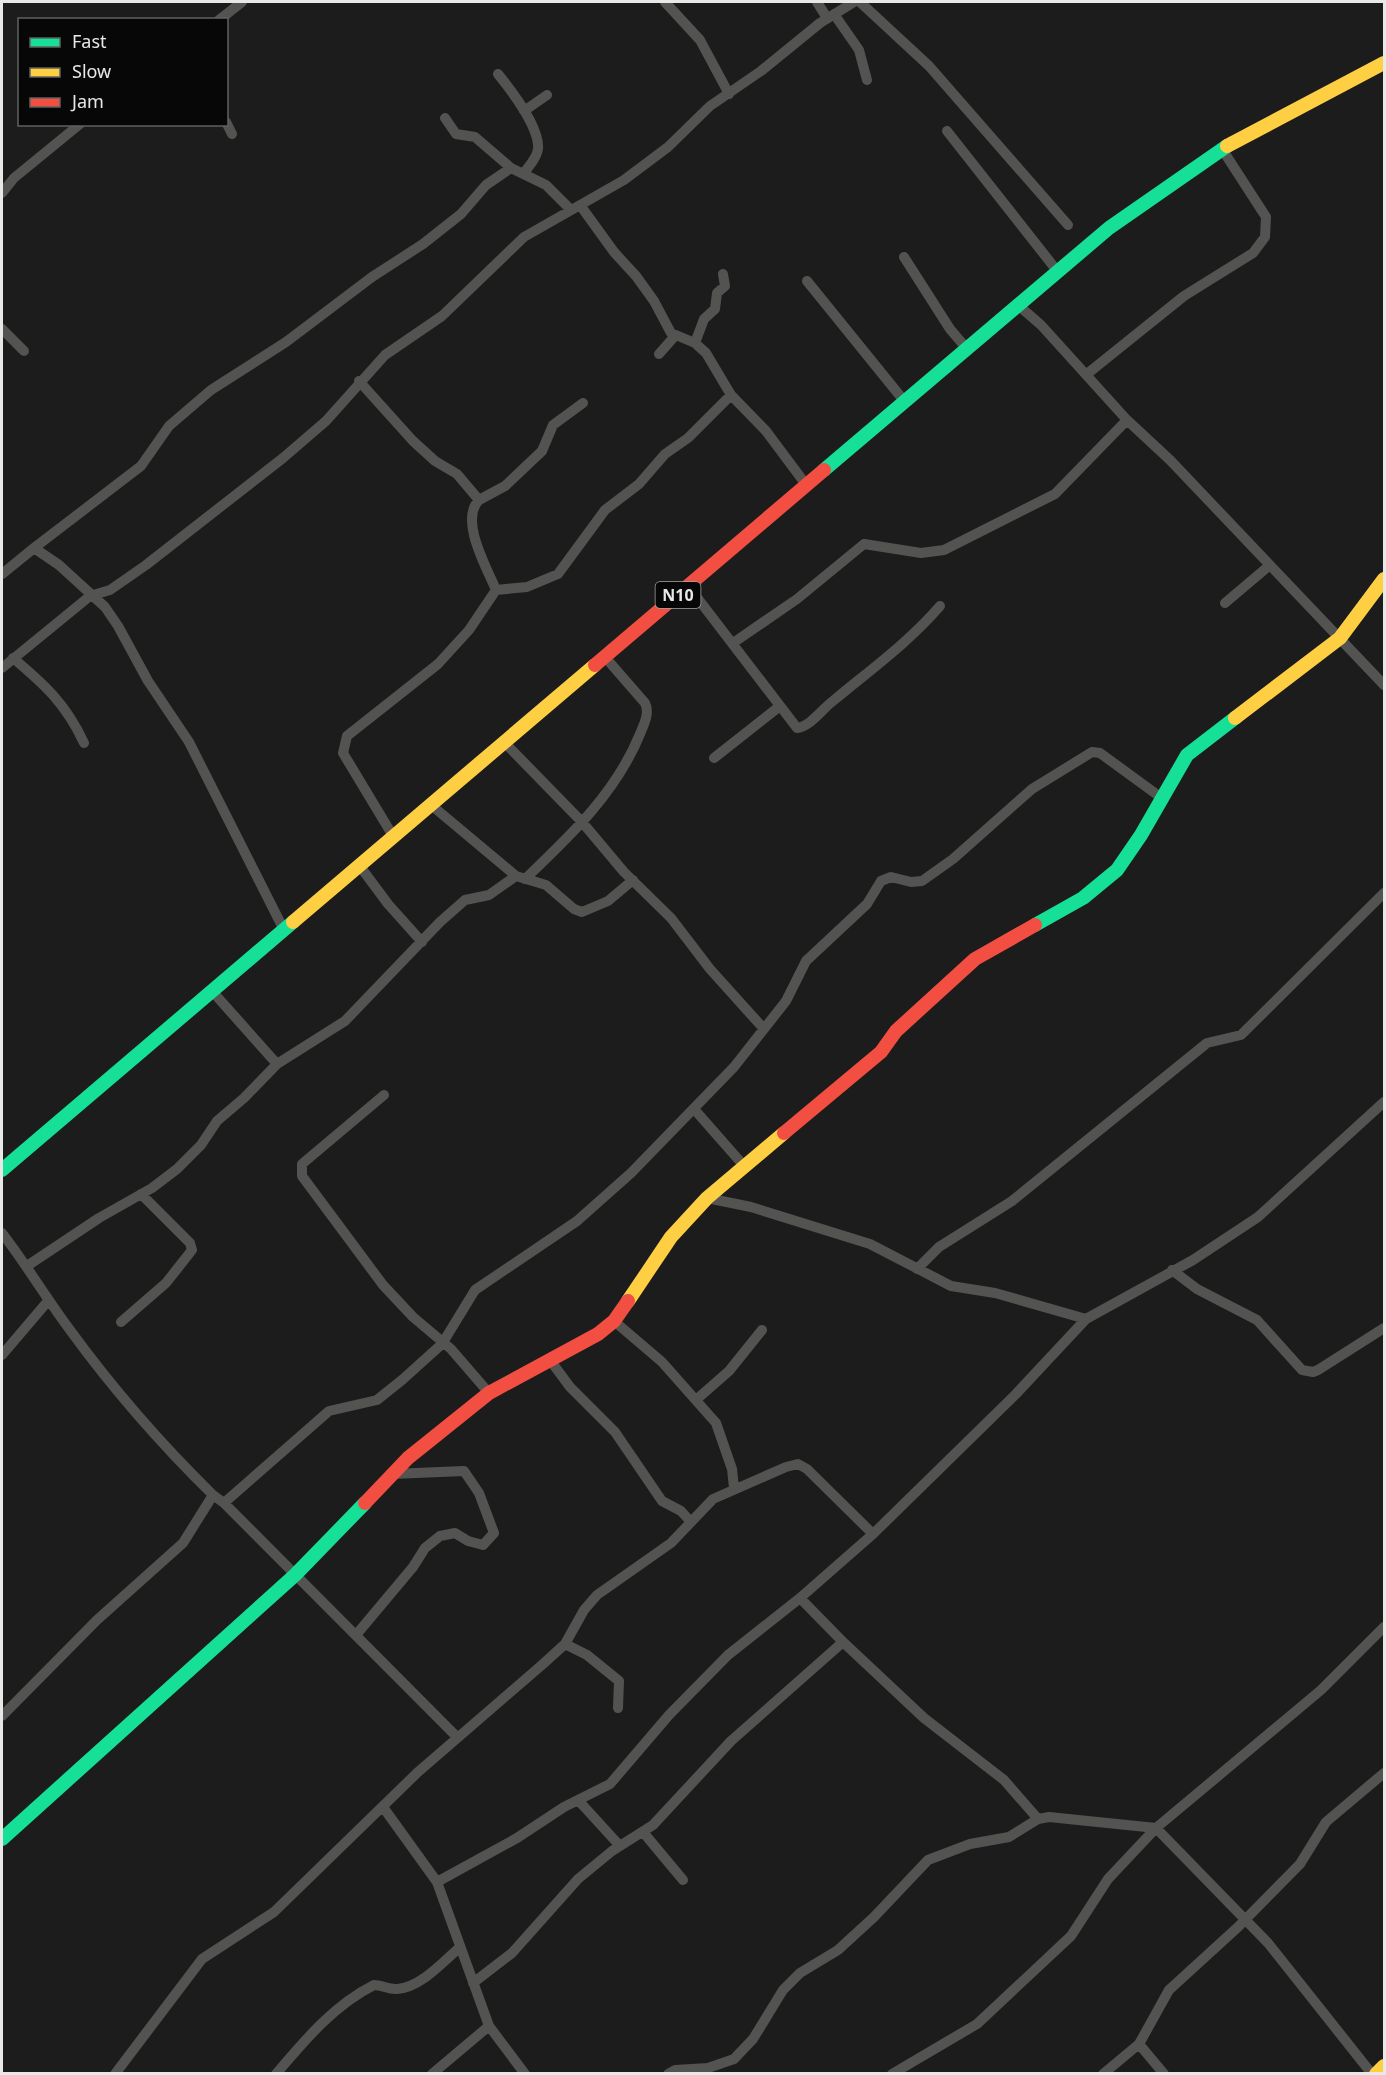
<svg xmlns="http://www.w3.org/2000/svg" width="1386" height="2075" font-family="'Noto Sans',sans-serif">
<style>
.lines{fill:none;stroke-linecap:round;stroke-linejoin:round}
.street{stroke:#535452;stroke-width:10}
.fast{stroke:#16e098;stroke-width:14}
.slow{stroke:#ffcf43;stroke-width:14}
.jam{stroke:#f24e42;stroke-width:14}
.labels{text-anchor:middle;stroke-width:6;stroke-linejoin:round;paint-order:stroke}
.shield{fill:#060706;stroke:#a4a5a4;stroke-width:1.5}
.shield-label{font-size:16px;font-weight:bold;fill:#e8e9e7}
</style>
<rect width="100%" height="100%" fill="#1b1c1b"/>
<g class="lines">
<path class="street" d="M665,2L700,40L729,94
M817,2L827,18
M860,2L929,66L1068,225
M834,14L859,50L867,80
M219,20L242,2
M498,74C511,90 540,128 538,149C537,158 529,166 524,173
M524,111L547,95
M445,118L456,134L475,137L511,168L546,185L571,210
M226,122L232,134
M947,131L1058,272
M2,193L14,178L80,124
M580,205L614,252L636,276L654,301L671,333L695,343L706,353L731,395L766,431L807,486
M904,257L950,329L967,349
M807,281L905,402
M1018,305L1041,325L1127,420L1170,460L1384,685
M2,329L24,351
M695,343L704,319L715,309L717,293L725,286L723,274
M659,354L674,337
M1087,374L1184,296L1253,253L1265,237L1266,217L1222,149
M359,381L413,441L435,461L457,474L479,500C459,520 487,568 496,590
M479,500L505,486L542,451L553,425L583,403
M34,548L141,466L169,426L211,390L286,342L372,277L423,244L461,214L486,185L511,168
M2,574L34,548L59,565L105,607L118,626L148,681L189,742L284,930
M689,587L797,728C811,726 822,709 833,701C870,670 908,643 940,606
M1225,603L1270,565
M733,643L797,599L864,544L921,553L944,550L1055,494L1127,420
M13,658C45,685 66,704 84,743
M2,668L90,596L110,590L146,565L283,458L326,421L385,355L442,316L524,237L624,180L668,147L710,106L761,71L820,23L854,2
M504,742L582,822L624,872L671,918L710,969L764,1029
M714,758L780,706
M430,804L516,876L546,885L574,909L582,912L608,901L633,880
M393,836L343,753L347,736L438,664L469,630L496,590L527,587L558,574L605,510L639,484L665,454L688,438L731,395
M359,865L388,904L422,942
M525,879C570,836 616,793 640,734C644,724 650,713 645,703L605,657
M212,991L277,1064L345,1021L440,922L465,900L489,895L516,876
M384,1095L302,1164V1176L383,1285L413,1317L451,1349L489,1393
M694,1109L745,1167
M707,1198L751,1207L870,1244L951,1286L995,1293L1086,1319
M2,1233C26,1264 46,1298 70,1330C113,1389 161,1444 213,1495L224,1503L457,1737
M27,1266L99,1218L152,1188L177,1169L201,1145L217,1121L244,1098L277,1064
M917,1269L939,1247L1012,1201L1207,1043L1241,1035L1384,893
M1172,1270L1197,1289L1257,1320L1302,1370L1313,1372L1318,1370L1384,1328
M614,1321L662,1362L716,1423L732,1469L734,1488
M121,1322L166,1283L192,1250L190,1243L141,1194
M2,1355L48,1301
M550,1360L570,1387L615,1432L662,1501L681,1511L691,1522
M697,1399L729,1371L762,1330
M224,1503L329,1411L377,1400L402,1380L442,1344L475,1290L577,1221L631,1173L734,1067L786,1001L806,961L867,904L881,881L891,877L911,882L922,881L953,859L1032,789L1092,752L1100,753L1163,799
M800,1598L843,1642L924,1718L1004,1780L1038,1819
M356,1635L413,1567L425,1548L440,1536L455,1533L468,1541L483,1545L494,1533L479,1493L464,1471L392,1474
M565,1644L587,1655L619,1681L618,1708
M2,1716L97,1620L183,1543L213,1495
M578,1800L620,1846
M383,1807L437,1882L489,2026L525,2074
M643,1832L683,1880
M437,1882L517,1838L564,1807L610,1784L669,1715L728,1655L800,1598L873,1534
M473,1983L512,1953L578,1879L612,1851L653,1825L731,1741L843,1642
M1139,2044L1169,1990L1238,1927L1300,1864L1326,1822L1384,1773
M115,2074L202,1959L274,1912L418,1772L543,1664L565,1644L584,1610L597,1595L671,1543L713,1499L786,1467L798,1464L807,1469L873,1534L1015,1395L1086,1319L1193,1260L1258,1217L1384,1102
M276,2074C305,2040 334,2005 374,1985C382,1985 389,1990 397,1989C420,1988 443,1962 459,1948
M432,2074L489,2026
M668,2074L675,2070L708,2068L734,2059L753,2039L783,1990L800,1973L838,1950L874,1917L928,1860L970,1844L1009,1837L1038,1819L1049,1817L1156,1828L1268,1943L1372,2074
M892,2074L977,2024L1071,1936L1108,1879L1156,1828L1321,1690L1384,1627
M1103,2074L1139,2044L1164,2074"/>
<path class="fast" d="M824,470L1109,228L1227,146
M1035,925L1083,898L1117,870L1141,835L1187,755L1235,718
M2,1170L293,922
M2,1839L295,1575L365,1503"/>
<path class="slow" d="M1227,146L1384,63
M1235,718L1340,638L1384,579
M293,922L595,665
M628,1301L671,1237L707,1198L784,1133
M1376,2074L1384,2066"/>
<path class="jam" d="M595,665L824,470
M784,1133L881,1052L896,1031L975,959L1035,925
M365,1503L408,1458L489,1393L598,1334L614,1321L628,1301"/>
</g>
<g class="labels">
<rect class="shield" x="655.5" y="582" width="45" height="26" rx="4.5"/>
<g class="shield-label">
<text x="678" y="601">N10</text>
</g>
</g>
<rect width="1386" height="2075" fill="none" stroke="#e8e9e7" stroke-width="6"/>
<rect x="18" y="18" width="210" height="108" fill="#060706" stroke="#606160" stroke-width="1.5"/>
<rect x="30" y="38" width="30" height="9" fill="#16e098" stroke="#606160" stroke-width="1.5"/>
<text x="72" y="48" font-size="18" fill="#e8e9e7">Fast</text>
<rect x="30" y="68" width="30" height="9" fill="#ffcf43" stroke="#606160" stroke-width="1.5"/>
<text x="72" y="78" font-size="18" fill="#e8e9e7">Slow</text>
<rect x="30" y="98" width="30" height="9" fill="#f24e42" stroke="#606160" stroke-width="1.5"/>
<text x="72" y="108" font-size="18" fill="#e8e9e7">Jam</text>
</svg>
